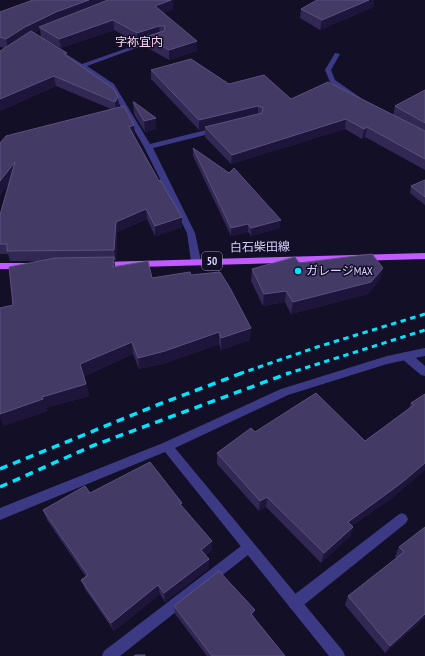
<svg xmlns="http://www.w3.org/2000/svg" width="425" height="656" font-family="'PT Sans Narrow','Noto Sans JP',sans-serif">
<style>
.lines{fill:none;stroke-linecap:round;stroke-linejoin:round}
.service{fill:#3d3a85;fill-rule:evenodd}
.minor{fill:#3d3a85;fill-rule:evenodd}
.primary{fill:#c25bff;fill-rule:evenodd}
.rail-far1{stroke:#00e5ff;stroke-width:3;stroke-dasharray:5.5 4.5;stroke-linecap:butt}
.rail{stroke:#00e5ff;stroke-width:3.5;stroke-dasharray:8 6;stroke-linecap:butt}
.wall{fill:#312854}
.shaded-wall{fill:#1d163a}
.building{fill:#433a66;stroke:#5a527e}
.poi-dot{fill:#00e5ff;stroke:#130f26;stroke-width:1.5}
.labels{text-anchor:middle;stroke-width:3;stroke-linejoin:round;paint-order:stroke}
.shield{fill:#130f26;stroke:#9e99be;stroke-width:1}
.shield-label{font-size:11px;font-weight:bold;fill:#d9d4ff}
.far-quarter-label{font-size:12px;fill:#ffd6f0;stroke:#130f26}
.street-label{font-size:12px;fill:#d9d4ff;stroke:#130f26}
.poi-label{font-size:12px;fill:#d9d4ff;stroke:#130f26;text-anchor:start}
</style>
<rect width="100%" height="100%" fill="#130f26"/>
<g class="lines">
<path class="service" d="M156,38L161,39L87,66L114,84L150,144L218,127L222,129L221,131L153,148L195,233L201,261L196,264L191,261L187,233L144,147L109,86L53,50L58,49L82,64Z
M335,53L340,54L331,70L335,80L361,98V102H355L330,82L325,70Z
M406,352L410,353L425,366V376L421,375L402,359L401,356L402,353Z
M402,513L406,515L408,519L406,523L300,608L295,610L290,608L288,603L290,598L398,515Z
M249,541L253,543L255,547L253,551L120,656H102L104,651L245,543Z"/>
<path class="minor" d="M425,348V356L387,364L288,395L175,448L343,651L345,656H329L165,452L0,520V508L163,443L281,389L387,356Z"/>
<path class="primary" d="M425,253V259L102,268L97,265L102,262Z
M0,263H28L33,266L28,269H0Z"/>
<path class="rail-far1" d="M239,374L317,347L425,314
M286,374L425,330"/>
<path class="rail" d="M0,469L157,405L242,373
M0,487L92,446L289,373"/>
</g>
<path class="wall" d="M33,0H173V9L163,13L197,51L169,60L146,47L145,40L138,43L114,30L61,48L41,37L40,30L34,33L67,53V56L118,97L119,108L135,135H133L182,227L155,236L147,219L117,232L116,260H114L115,266L152,278L191,275L250,340L221,350L219,344L166,363L139,369L133,354L84,376L89,396L46,408L47,411L3,426L13,305L38,261H10L8,254H0V215L9,183L0,195V143L111,109L56,86L0,111V50V51L5,48L0,47V12Z
M317,0H374L373,7L320,30L300,18L301,9Z
M151,70L229,84L291,99L393,115L395,106L425,90V170L365,137L362,139L345,129L231,164L205,137V129L199,130L151,79Z
M133,102L156,129L145,132L134,114Z
M193,148L280,228L251,236L248,232L231,236L193,156Z
M425,180V205L410,193L411,186Z
M383,268L380,279L368,294L291,314L285,302L263,306L251,281L252,269Z
M425,394L396,495L352,526L353,527L350,536L321,563L266,507L259,511L217,464V453L255,432L365,441L409,408L411,403Z
M90,493L182,507L212,550L206,555L209,568L165,602L160,594L114,631L85,589L81,580L86,577L47,520L43,510Z
M425,527V618L385,653L345,605L348,596L397,558L395,557L399,547Z
M174,606L254,618L285,656H207L175,614Z"/>
<path class="shaded-wall" d="M89,0H116L39,27L40,30L27,36L8,48L6,39L25,27L56,12Z
M171,0H173V9L156,16L155,6Z
M369,0H374L373,7L320,30L322,20Z
M113,20L114,30L61,48L59,39Z
M159,26L160,36L145,37V40L138,43L137,33Z
M197,41V51L169,60V50Z
M54,76L56,86L0,111V99Z
M118,97L119,107L116,112L115,102Z
M258,106V116L205,127V129L199,130V120Z
M156,118V129L145,132L144,121Z
M346,119L345,129L231,164L232,155Z
M134,125L135,135L130,136L129,127Z
M367,127L365,137L362,139L364,129Z
M15,162L18,172L0,195V181Z
M146,209L147,219L117,232L116,260L114,250L116,222Z
M182,217V227L155,236V226Z
M281,220L280,228L251,236V228Z
M248,224V232L231,236V228Z
M114,257L115,269L113,267Z
M383,268L380,279L368,294L291,314L293,302Z
M286,291L285,302L263,306L264,294Z
M251,328L250,340L221,350V338Z
M219,332V344L166,363L139,369L138,358Z
M132,342L133,354L83,376L80,364Z
M86,384L89,396L46,408L47,411L3,426L0,417V414L42,397Z
M425,463V470L396,495L345,531L348,522Z
M267,497L266,507L259,511L260,501Z
M353,527L350,536L321,563L324,553Z
M212,541V550L201,559V550Z
M209,559V568L165,602L164,593Z
M158,585L160,594L114,631L111,623Z
M255,610L254,619L251,614Z
M425,614V618L385,653L390,646Z"/>
<path class="building" d="M33,0H89L56,12L25,27L6,39L0,37V12Z
M108,0H171L155,6L197,41L169,50L145,37L164,31L165,26H159L137,33L113,20L59,39L39,27Z
M317,0H369L322,20L301,9Z
M31,31L67,53L64,54L114,89L118,97L115,102L54,76L0,99V51Z
M191,59L229,84L264,75L291,99L328,82L425,131V159L367,127L364,129L346,119L232,155L205,127L262,113L263,108L258,106L199,120L151,70Z
M425,90V123L395,106Z
M133,102H134L156,118L144,121Z
M124,106L134,125L129,127L159,181L160,180L182,217L155,226L146,209L116,222L114,250L7,251V244H0V215L15,162L0,181V143L6,136Z
M193,148L229,173L234,168L281,220L251,228L248,224L231,228Z
M425,180V197L411,186Z
M372,254L383,268L371,282L293,302L286,291L264,294L252,269L295,257L299,263Z
M114,257L113,267L148,261L152,278L190,272L191,275L220,272L230,288L251,328L221,338L219,332L165,351L138,358L132,342L80,364L86,384L42,397L43,399L0,414V308L13,305L9,267L55,258Z
M316,393L365,441L414,405L411,403L425,394V463L400,484L348,522L353,527L324,553L267,497L260,501L217,453L251,428L255,432Z
M150,462L182,503L180,504L212,541L201,550L209,559L164,593L158,585L111,623L81,580L88,575L43,510L85,486L90,493Z
M425,527V614L390,646L348,596L404,552L399,547Z
M219,571L255,610L251,614L285,656H212L174,606Z
M136,655H145V656H134Z"/>
<circle class="poi-dot" cx="298" cy="271" r="4"/>
<g class="labels">
<rect class="shield" x="202" y="252" width="20" height="18" rx="3"/>
<g class="shield-label">
<text x="212" y="265">50</text>
</g>
<g class="far-quarter-label">
<text x="139" y="46">字祢宜内</text>
</g>
<g class="street-label">
<text transform="translate(260 247) rotate(-1)" y="4">白石柴田線</text>
</g>
<g class="poi-label">
<text x="306" y="275">ガレージMAX</text>
</g>
</g>
</svg>
